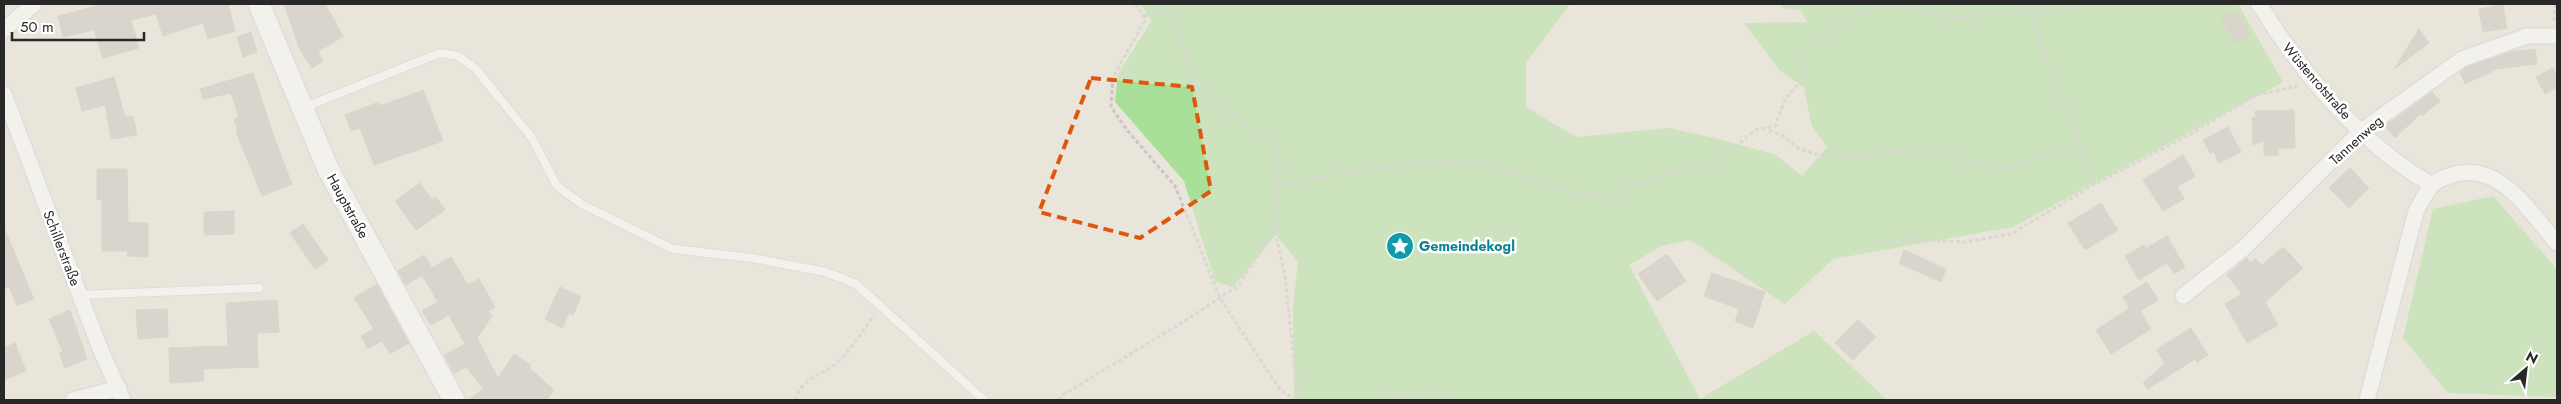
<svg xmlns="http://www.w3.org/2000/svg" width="2561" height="404" font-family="Jost,sans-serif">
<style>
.green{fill:#a8df99}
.building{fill:#c5c2ba;stroke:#c5c1b4}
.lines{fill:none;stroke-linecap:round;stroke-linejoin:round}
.lane-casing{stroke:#d0d1e1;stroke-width:10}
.street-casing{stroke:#d0d1e1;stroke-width:18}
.secondary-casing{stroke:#d0d1e1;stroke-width:24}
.path{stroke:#c7c7c7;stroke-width:3;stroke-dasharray:4 2.5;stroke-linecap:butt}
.lane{stroke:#fff;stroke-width:8}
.street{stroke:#fff;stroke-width:15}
.secondary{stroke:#fff;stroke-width:21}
.marked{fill:none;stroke:#de570d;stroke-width:4;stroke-dasharray:10 6;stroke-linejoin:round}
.labels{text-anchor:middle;stroke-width:5;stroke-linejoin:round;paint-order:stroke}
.street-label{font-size:14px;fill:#282828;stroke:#fff}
.culture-label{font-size:14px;font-weight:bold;fill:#0d838f;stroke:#fff;text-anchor:start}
</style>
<rect width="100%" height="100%" fill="#eae5da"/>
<path class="green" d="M1140,4H1570L1526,63V107L1576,137L1667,128L1715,138L1776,155L1802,176L1827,147L1812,127L1804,87L1780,71L1744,23L1807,22L1801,10L1784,8L1779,4H2238L2283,82L2013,227L1833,259L1785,304L1690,240L1661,246L1629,265L1700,399L1814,331L1887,400H1294L1293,308L1298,262L1276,235L1233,287L1215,281L1184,181L1115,102L1118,74L1152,20Z
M2493,196L2557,269V397L2448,393L2403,338L2433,209Z"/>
<path class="building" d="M104,4H228L235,31L208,39L203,23L163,36L156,14L131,20L139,48L103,58L94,30L63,37L58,16Z
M284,4H325L343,36L318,52L323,61L312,68L300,50Z
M2503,5L2507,28L2483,32L2479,9Z
M2235,10L2250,34L2236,43L2221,19Z
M2419,29L2429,43L2396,68H2395Z
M251,32L257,52L243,57L237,37Z
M2535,49L2537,64L2497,69L2465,84L2460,72L2466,67L2510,52Z
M2553,68L2557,76V87L2545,94L2536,77Z
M253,73L275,140L292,184L262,196L236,132L238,131L234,119L239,117L231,93L203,99L200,89Z
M114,77L125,117L133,116L137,135L111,139L105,105L82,111L76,88Z
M423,90L443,141L374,165L360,128L351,131L345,115L379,102L380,106Z
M2432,92L2440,101L2422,116L2420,114L2395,138L2385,126Z
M2294,110L2295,148H2278V155L2264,156V140L2253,145L2252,118L2256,117L2255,111Z
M2228,127L2241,152L2219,163L2214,152L2210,153L2203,140Z
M2183,155L2195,176L2177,187L2184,199L2163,211L2143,180Z
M2350,168L2369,188L2349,208L2329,188Z
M97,169H127L128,222L148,223V257L127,256L128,251H102V200H97Z
M420,183L432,200L436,197L445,210L416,230L395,201Z
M2101,203L2118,230L2085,250L2068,223Z
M234,211V234L204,235V212Z
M303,224L328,260L315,269L290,233Z
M4,228L34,299L17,305L9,287L4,289Z
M2167,236L2185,267L2174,274L2167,263L2139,280L2125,256L2144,245L2146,248Z
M2283,247L2303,268L2265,302L2278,325L2247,343L2225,304L2242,294L2227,275L2247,258L2250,263L2256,259L2262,265Z
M1904,250L1946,269L1941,282L1899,263Z
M1667,254L1686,281L1657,301L1638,274Z
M424,255L432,268L451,257L468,285L479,279L495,307L488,311L492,316L477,338L498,378L514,354L531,365L529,368L554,390L547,400H468L484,389L466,367L454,373L444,355L465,344L449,315L431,325L422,311L438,302L422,275L406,285L398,271Z
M1712,273L1765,292L1753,328L1735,321L1739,309L1704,296Z
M2147,282L2158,300L2140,311L2151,329L2111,354L2096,330L2130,308L2123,297Z
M377,284L409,343L390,354L382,341L368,349L361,336L374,329L354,298Z
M560,287L581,297L573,315L569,313L562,328L545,319Z
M277,300L279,332L257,333L258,367L203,369L204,381L170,383L169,348L228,346L226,303Z
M167,309L168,337L138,339L136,310Z
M70,310L87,359L65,368L59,353L63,352L49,319Z
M1858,320L1876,337L1853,360L1835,343Z
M2191,328L2208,355L2197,362L2195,359L2148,389L2143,383L2165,363L2156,350Z
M15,343L26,371L4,380V348Z"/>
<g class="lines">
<g class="lane-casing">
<path id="lane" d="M303,108L440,53L458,56L475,68L532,138L557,186L583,205L673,249L752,258L826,272L856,284L984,400
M80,295L259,288"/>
</g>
<g class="street-casing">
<path id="street" d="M2259,4C2302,73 2360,144 2432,185
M4,30L34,4
M4,94L99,346L123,400
M2183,296L2244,248L2361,131L2462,59L2527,36H2557
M73,400L119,388
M2367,400L2416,211C2421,203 2426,192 2432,185C2437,180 2445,177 2452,175C2499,159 2531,214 2557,243"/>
</g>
<g class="secondary-casing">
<path id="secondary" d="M259,4L328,169L454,400"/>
</g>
<path class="path" d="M1135,4L1144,16V22L1113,77L1111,107L1127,130L1175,186L1220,298L1281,391L1298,400
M1172,4L1193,85L1280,152L1275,231L1285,276L1298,400
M2031,4L2040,42L2095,184
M1144,16L1174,10
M2554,21L2555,4
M1769,130L1782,135L1799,149L1820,155L1854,158L1888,152L1927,149L1978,165L2017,166L2051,150L2078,141
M1279,183L1417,163L1477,160L1573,192L1609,197L1659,176L1718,162L1755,130L1775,126L1785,99L1804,78L1801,56L1808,48L1854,15L1882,8L1898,6L1934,15L1965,17L2034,10L2064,11L2083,4
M1860,250L1885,242L1905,239L1965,242L2011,234L2095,184L2189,135L2256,95L2298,86
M795,400C804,374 823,377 841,359C854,346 863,330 874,315
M1058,400L1066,393L1183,322L1238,286L1274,231
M1383,400L1439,392L1455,400"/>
<use href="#lane" class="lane"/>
<use href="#street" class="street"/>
<use href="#secondary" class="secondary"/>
</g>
<path d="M0 0H2561V404H0ZM1091,78L1192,87L1211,191L1140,238L1039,212Z" fill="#eae5da" fill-opacity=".55" fill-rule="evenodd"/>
<path class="marked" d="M1091,78L1192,87L1211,191L1140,238L1039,212Z"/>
<defs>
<g id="sight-disc" transform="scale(1.4375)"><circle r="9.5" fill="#0f9aa8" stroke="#fff"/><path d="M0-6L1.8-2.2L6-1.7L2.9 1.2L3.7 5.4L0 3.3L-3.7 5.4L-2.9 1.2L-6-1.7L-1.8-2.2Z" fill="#fff"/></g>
</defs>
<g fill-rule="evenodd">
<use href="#sight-disc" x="1400" y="246"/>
</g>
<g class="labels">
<g class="street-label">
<text transform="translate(2317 81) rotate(49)" y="5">Wüstenrotstraße</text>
<text transform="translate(2356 140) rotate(-42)" y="5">Tannenweg</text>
<text transform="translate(348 206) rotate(61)" y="5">Hauptstraße</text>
<text transform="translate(62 248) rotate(69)" y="5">Schillerstraße</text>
</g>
<g class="culture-label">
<text x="1419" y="251">Gemeindekogl</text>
</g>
</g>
<rect width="2561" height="404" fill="none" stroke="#282828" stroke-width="10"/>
<g transform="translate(2526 369) rotate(28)" stroke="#ffffff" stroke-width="4" paint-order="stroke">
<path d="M0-4L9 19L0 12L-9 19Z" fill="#282828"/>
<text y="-8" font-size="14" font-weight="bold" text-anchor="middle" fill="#282828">N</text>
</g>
<path d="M12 32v8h132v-8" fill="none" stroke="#282828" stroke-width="2.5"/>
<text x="20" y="32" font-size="15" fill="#282828" stroke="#ffffff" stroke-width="4" paint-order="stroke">50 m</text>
</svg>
